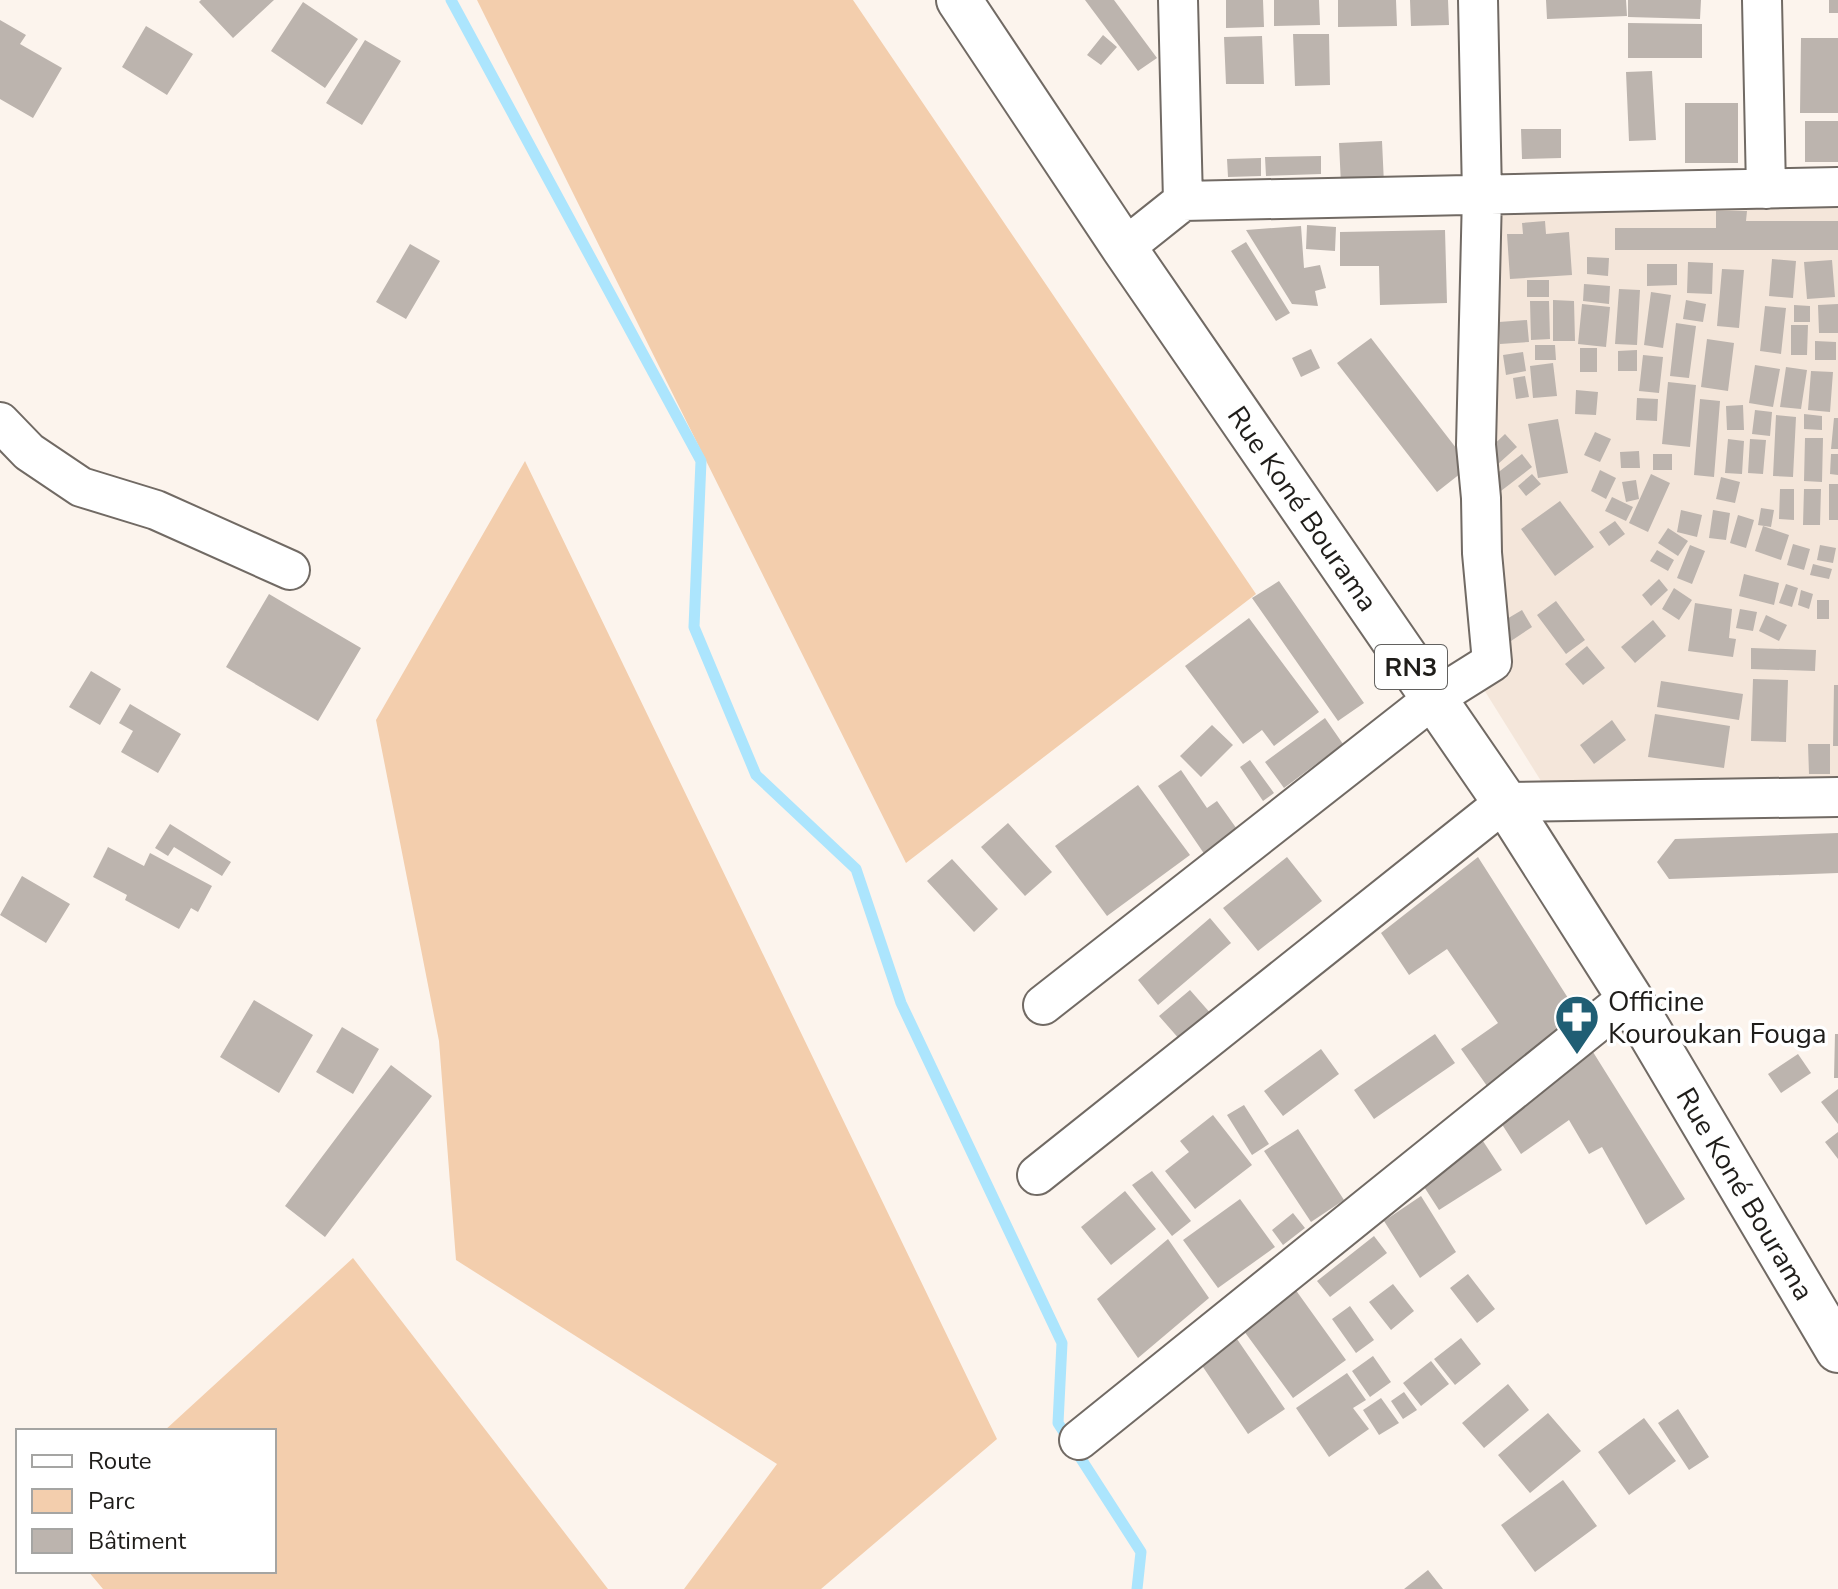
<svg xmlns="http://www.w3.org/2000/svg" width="1838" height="1589" font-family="'Nunito Sans',sans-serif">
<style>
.built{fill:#f4e6da}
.green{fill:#f3cead}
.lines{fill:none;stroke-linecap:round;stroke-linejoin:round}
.stream{stroke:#ace5fd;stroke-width:11}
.building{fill:#bcb4ae}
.street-casing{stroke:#716a64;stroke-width:42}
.highway-casing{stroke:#716a64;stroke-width:48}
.street{stroke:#fff;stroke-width:38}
.highway{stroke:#fff;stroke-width:44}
.labels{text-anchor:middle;stroke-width:7;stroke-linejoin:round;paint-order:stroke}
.shield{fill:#fff;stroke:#62615f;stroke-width:2}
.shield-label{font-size:26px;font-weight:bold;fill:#1f1d1a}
.street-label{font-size:28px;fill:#1f1d1a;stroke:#fff}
.poi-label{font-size:28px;fill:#1f1d1a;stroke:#fff;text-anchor:start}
</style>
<rect width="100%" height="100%" fill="#fcf4ed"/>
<path class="built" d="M1838,205V801L1546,789L1471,669L1477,512L1460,210Z"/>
<path class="green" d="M477,0H853L1256,594L906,863Z
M525,461L997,1439L821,1589H684L777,1464L456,1260L439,1041L376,720Z
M353,1258L608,1589H103L88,1571H274V1431H164Z"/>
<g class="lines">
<path class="stream" d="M451,0L701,461L694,627L756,775L856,869L901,1003L1062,1343L1058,1423L1141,1552L1137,1589"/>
</g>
<path class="building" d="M201,0H274L233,38L199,2Z
M1085,0H1114L1157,58L1138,71Z
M1226,0H1263L1264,27L1226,28Z
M1274,0H1319L1320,25L1274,26Z
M1338,0H1396L1397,26L1338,27Z
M1410,0H1448L1449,25L1411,26Z
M1546,0H1626L1627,16L1547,19Z
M1628,0H1701L1700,19L1628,17Z
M1829,0H1838V13H1829Z
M303,2L358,39L325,88L271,51Z
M0,20L26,35L20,44L62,68L33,118L0,99Z
M1628,23L1702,24V58H1628Z
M146,26L193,54L167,95L122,67Z
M1293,34H1329L1330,85L1295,86Z
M1103,35L1117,47L1101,65L1087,55Z
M1262,36L1264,84H1226L1224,37Z
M1801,38H1838V113H1800Z
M365,40L401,61L362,125L326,103Z
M1652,71L1656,140L1629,141L1626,72Z
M1685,103H1738V163H1685Z
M1805,121H1838V162H1805Z
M1521,129H1561V158L1522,159Z
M1382,141L1384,184L1341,185L1339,143Z
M1321,156V174L1266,176L1265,157Z
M1261,158V176L1228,177L1227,159Z
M1716,211H1747L1746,221H1838V250H1615V228H1716Z
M1545,221L1546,234L1569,232L1572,275L1510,279L1507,234H1523L1522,223Z
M1307,225L1336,227L1335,251L1306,249Z
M1301,226L1304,268L1320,265L1326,288L1315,291L1318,306L1292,304L1246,230Z
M1445,230L1447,303L1380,305L1379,266H1340V232Z
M1246,242L1290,313L1276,321L1231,251Z
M410,244L440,261L406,319L376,302Z
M1587,257L1609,258L1608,276L1587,274Z
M1772,259L1796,261L1793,298L1769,296Z
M1832,260L1835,297L1807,299L1804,262Z
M1688,262L1713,263L1712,294L1687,293Z
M1647,264H1677V285L1647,286Z
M1722,269L1744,270L1739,328L1717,326Z
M1527,280H1549V297H1527Z
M1584,284L1610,286L1609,304L1583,301Z
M1619,289L1640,290L1637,345L1615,344Z
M1651,292L1671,295L1663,348L1644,345Z
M1553,300L1574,301L1575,341H1553Z
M1686,300L1706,304L1703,322L1683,319Z
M1530,301H1549L1550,339L1531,340Z
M1582,304L1610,307L1606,347L1578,344Z
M1838,304V333H1819L1818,305Z
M1794,305L1810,306V322H1794Z
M1765,306L1786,308L1781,354L1760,351Z
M1527,320L1529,342L1500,344L1499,322Z
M1676,323L1696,326L1689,378L1670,376Z
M1791,325H1808L1807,355H1791Z
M1371,338L1470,466L1437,492L1337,363Z
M1707,339L1734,343L1728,391L1701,387Z
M1815,341L1836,342V360H1815Z
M1535,345H1555L1556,360H1535Z
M1580,348H1597V372H1580Z
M1311,349L1320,368L1301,377L1292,358Z
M1637,350V371H1618V351Z
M1523,352L1526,371L1506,375L1503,355Z
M1643,355L1663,357L1659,393L1639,391Z
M1553,363L1557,396L1533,398L1530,366Z
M1755,365L1780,369L1773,407L1749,403Z
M1786,367L1807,370L1801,409L1780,407Z
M1811,371L1833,372L1830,412L1808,410Z
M1525,376L1529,397L1516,399L1513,378Z
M1668,382L1696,385L1690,447L1662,444Z
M1576,390L1598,392L1596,415L1575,414Z
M1637,398L1658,399L1657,421L1636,420Z
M1700,399L1720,401L1714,477L1694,475Z
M1743,405L1744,430H1727L1726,406Z
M1755,410L1772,412L1770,436L1752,434Z
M1804,414L1822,416V430L1804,429Z
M1776,415L1796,417L1793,477L1773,476Z
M1834,418H1838V449H1831Z
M1558,419L1568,473L1538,478L1528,424Z
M1595,432L1611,439L1600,462L1584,455Z
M1505,434L1517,447L1498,464L1486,452Z
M1805,438H1823L1822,482L1804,481Z
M1728,439L1744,441L1742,474L1725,473Z
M1750,439L1766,440L1763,474L1748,473Z
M1639,451L1640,468H1621L1620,452Z
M1522,454L1532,467L1497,494L1487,481Z
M1653,454H1672V470H1653Z
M1831,454H1838V475L1830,474Z
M1600,470L1616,478L1606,499L1591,491Z
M1532,474L1541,484L1526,496L1518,486Z
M1651,474L1670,483L1648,532L1629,523Z
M1721,477L1740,482L1735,503L1716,499Z
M1636,480L1639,499L1626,502L1622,482Z
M1829,484H1838V520H1829Z
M1780,489H1794V520L1779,519Z
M1804,489H1821L1820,525H1803Z
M1612,497L1633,507L1626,521L1605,511Z
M1560,501L1594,547L1555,576L1521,529Z
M1761,508L1774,510L1771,527L1758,525Z
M1681,510L1702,515L1697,537L1677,532Z
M1713,510L1730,513L1726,540L1709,538Z
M1738,515L1754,520L1746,548L1730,543Z
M1615,521L1625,534L1609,546L1599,532Z
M1763,526L1789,535L1781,560L1755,551Z
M1668,528L1688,541L1678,556L1658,543Z
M1793,544L1810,549L1804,570L1787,565Z
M1690,545L1705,551L1692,584L1677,578Z
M1820,545L1836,548L1833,563L1817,560Z
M1657,550L1674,560L1668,571L1650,561Z
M1813,564L1832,569L1829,579L1810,575Z
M1744,574L1779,583L1774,605L1739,596Z
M1659,579L1668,590L1651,606L1642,595Z
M1279,581L1364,703L1338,721L1252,598Z
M1786,584L1798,588L1792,607L1779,603Z
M1674,588L1692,600L1679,620L1662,609Z
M1801,590L1813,594L1809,609L1798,605Z
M269,594L361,648L318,721L226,667Z
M1817,600H1829V619H1817Z
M1556,601L1585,640L1566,654L1537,615Z
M1695,603L1732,609L1729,638L1736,639L1733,657L1688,651Z
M1740,609L1757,612L1753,631L1736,628Z
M1522,610L1532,627L1511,641L1500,623Z
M1766,615L1787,625L1779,641L1759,631Z
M1249,618L1319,712L1274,746L1262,730L1243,744L1185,666Z
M1653,620L1666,636L1635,663L1621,647Z
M1587,646L1605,668L1583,685L1565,664Z
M1751,648L1816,650L1815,671L1751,669Z
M91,671L121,689L100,725L69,707Z
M1753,679L1788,680L1786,742L1751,741Z
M1661,681L1743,694L1739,720L1657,707Z
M1834,685H1838V746H1833Z
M130,704L181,734L158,773L121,752L133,731L119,723Z
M1655,714L1730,726L1724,768L1648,757Z
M1325,718L1343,744L1284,788L1265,762Z
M1612,720L1626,740L1594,764L1580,745Z
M1212,725L1233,745L1201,777L1180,756Z
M1808,744H1830V774H1809Z
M1250,760L1274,793L1263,801L1240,767Z
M1181,770L1207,808L1217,801L1239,832L1205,855L1158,786Z
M1138,785L1190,855L1107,916L1055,846Z
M1008,823L1052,872L1025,896L981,847Z
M170,824L231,862L222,876L174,847L168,856L155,848Z
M1838,833V873L1669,879L1657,862L1675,839Z
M108,847L144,866L150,853L212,886L198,912L191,908L179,929L125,900L127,895L93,877Z
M1287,857L1322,901L1258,951L1223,908Z
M1478,857L1582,1020L1487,1086L1461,1049L1498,1023L1447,949L1409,975L1381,933Z
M952,859L998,909L974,932L927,881Z
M22,876L70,904L46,943L0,915Z
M1210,918L1231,943L1158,1005L1138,980Z
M1190,990L1212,1015L1181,1041L1159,1016Z
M254,1000L313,1035L279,1093L220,1057Z
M342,1027L379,1049L353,1094L316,1072Z
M1435,1034L1455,1063L1374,1119L1354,1090Z
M1835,1034H1838V1078H1834Z
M1588,1044L1685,1199L1646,1225L1602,1147L1589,1154L1569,1120L1521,1154L1496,1115Z
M1321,1049L1339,1074L1283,1116L1264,1091Z
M1798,1054L1811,1073L1781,1093L1768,1074Z
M391,1065L432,1096L325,1237L285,1206Z
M1838,1089V1124L1821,1102Z
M1244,1105L1269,1144L1252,1155L1227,1115Z
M1213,1115L1252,1165L1195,1209L1165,1171L1189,1152L1180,1141Z
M1298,1129L1344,1200L1311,1222L1264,1151Z
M1838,1132V1159L1825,1142Z
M1481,1138L1502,1170L1439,1210L1419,1179Z
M1152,1171L1191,1221L1172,1236L1132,1185Z
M1125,1191L1156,1229L1111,1265L1081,1227Z
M1421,1196L1456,1252L1420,1278L1384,1221Z
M1240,1199L1275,1247L1218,1288L1183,1240Z
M1293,1213L1305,1228L1283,1245L1272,1230Z
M1374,1236L1387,1253L1330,1297L1317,1281Z
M1168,1239L1209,1298L1138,1358L1097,1299Z
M1468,1274L1495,1309L1477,1323L1450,1288Z
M1393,1284L1414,1311L1391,1330L1369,1302Z
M1295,1289L1346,1360L1293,1398L1241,1327Z
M1350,1306L1374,1340L1356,1353L1332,1319Z
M1461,1338L1481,1364L1455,1385L1434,1359Z
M1237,1339L1285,1409L1248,1434L1201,1364Z
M1373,1356L1391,1382L1370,1397L1352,1371Z
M1431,1361L1449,1384L1421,1406L1403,1383Z
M1347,1373L1366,1400L1353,1408L1369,1429L1329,1457L1296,1408Z
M1508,1384L1529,1410L1484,1448L1462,1423Z
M1404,1392L1417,1410L1403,1419L1391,1401Z
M1381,1398L1399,1423L1379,1435L1363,1410Z
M1678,1409L1709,1457L1689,1470L1658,1423Z
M1548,1413L1581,1451L1530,1493L1498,1455Z
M1644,1418L1676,1461L1629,1495L1598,1452Z
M1563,1480L1597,1526L1535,1572L1501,1525Z
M1428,1570L1443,1589H1404Z"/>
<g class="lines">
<g class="street-casing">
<path id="street" d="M1178,0L1183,201
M1762,0L1766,189
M1124,248L1183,201L1838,187
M0,422L29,452L81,487L156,510L290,570
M1043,1005L1433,699L1492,662L1482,553L1481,498L1476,445L1482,195L1478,0
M1037,1175L1505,802L1838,797
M1079,1440L1629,997"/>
</g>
<g class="highway-casing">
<g id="highway">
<path id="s1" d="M959,0L1124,248L1505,802L1629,997L1838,1350"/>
</g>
</g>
<use href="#street" class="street"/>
<use href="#highway" class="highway"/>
</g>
<defs>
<g id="pharmacy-pin" transform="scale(2.3)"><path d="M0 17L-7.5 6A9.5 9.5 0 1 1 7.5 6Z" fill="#205e74" stroke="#fff"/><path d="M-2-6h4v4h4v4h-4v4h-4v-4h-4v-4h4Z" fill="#fff"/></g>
</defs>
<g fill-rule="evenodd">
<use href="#pharmacy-pin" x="1577" y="1017"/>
</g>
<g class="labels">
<rect class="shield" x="1375" y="645" width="72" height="44" rx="6"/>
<g class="shield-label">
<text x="1411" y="676">RN3</text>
</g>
<g class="street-label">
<text dy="10" stroke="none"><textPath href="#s1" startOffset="614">Rue Koné Bourama</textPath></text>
<text dy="10" stroke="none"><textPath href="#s1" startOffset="1430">Rue Koné Bourama</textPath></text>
</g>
<g class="poi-label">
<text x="1608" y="1011">Officine<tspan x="1608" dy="32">Kouroukan Fouga</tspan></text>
</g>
</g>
<rect x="16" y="1429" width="260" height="144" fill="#ffffff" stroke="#a5a5a3" stroke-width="2"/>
<rect x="32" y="1455" width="40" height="12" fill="#ffffff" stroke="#a5a5a3" stroke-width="2"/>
<text x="88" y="1469" font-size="24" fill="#1f1d1a">Route</text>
<rect x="32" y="1489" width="40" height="24" fill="#f3cead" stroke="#a5a5a3" stroke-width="2"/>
<text x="88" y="1509" font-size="24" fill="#1f1d1a">Parc</text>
<rect x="32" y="1529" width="40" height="24" fill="#bcb4ae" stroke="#a5a5a3" stroke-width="2"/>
<text x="88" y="1549" font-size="24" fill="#1f1d1a">Bâtiment</text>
</svg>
